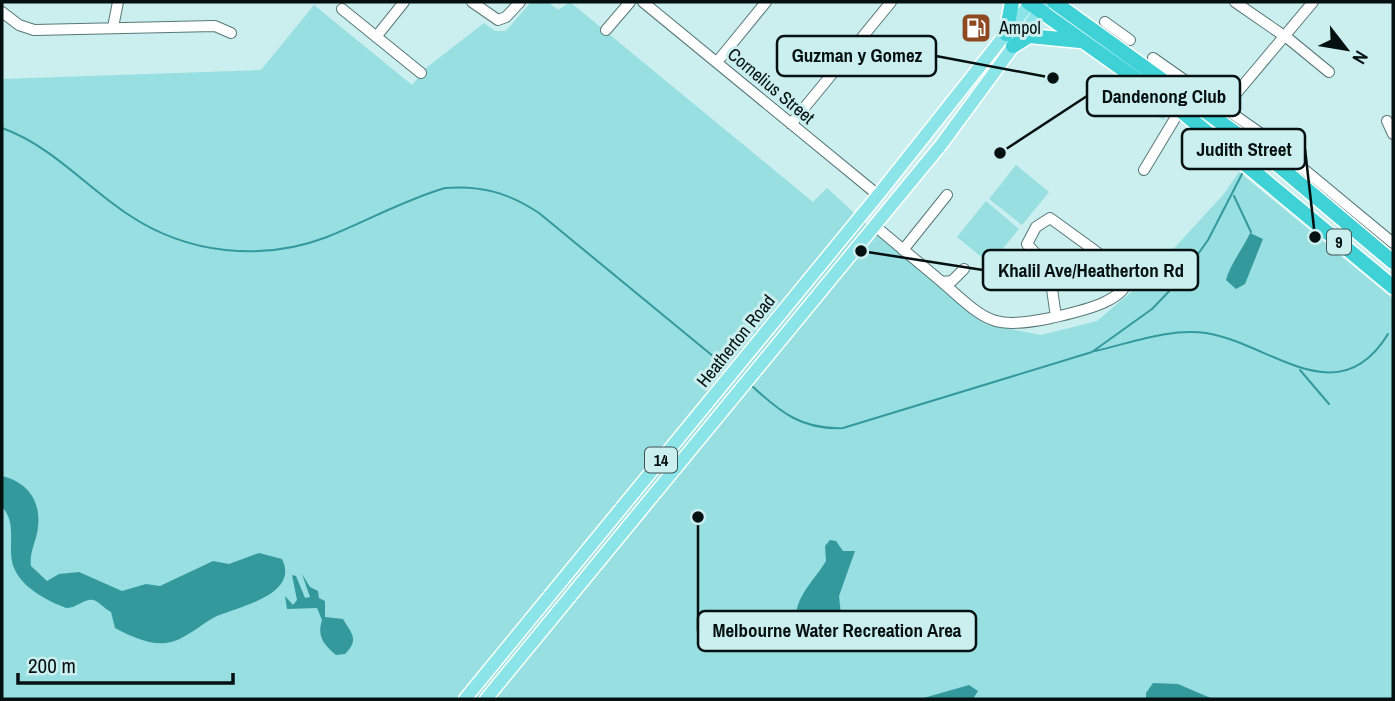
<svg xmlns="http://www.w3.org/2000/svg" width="1395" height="701" font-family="'Archivo Narrow',sans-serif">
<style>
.green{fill:#97dfe1}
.water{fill:#34999d}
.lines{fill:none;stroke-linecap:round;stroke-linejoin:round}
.stream{stroke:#34999d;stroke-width:2}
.minor-casing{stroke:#577878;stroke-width:12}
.major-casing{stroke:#fff;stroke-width:15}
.highway-casing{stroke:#fff;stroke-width:17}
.minor{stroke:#fff;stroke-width:10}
.major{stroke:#8be4e7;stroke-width:12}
.highway{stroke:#3ed2d7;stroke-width:14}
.labels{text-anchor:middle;stroke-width:6;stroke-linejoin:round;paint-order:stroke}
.shield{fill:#cbeeef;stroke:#405354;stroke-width:2}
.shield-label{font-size:16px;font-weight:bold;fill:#051011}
.poi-label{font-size:18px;fill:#051011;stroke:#cbeeef;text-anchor:start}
.street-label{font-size:18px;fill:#051011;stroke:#cbeeef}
.leader{fill:none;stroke:#051011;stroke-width:2.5}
.callout-dot{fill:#051011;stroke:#cbeeef;stroke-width:2.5}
.callout{fill:#cbeeef;stroke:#051011;stroke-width:2.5}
.callout-label{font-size:19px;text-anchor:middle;font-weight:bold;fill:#051011}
</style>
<rect width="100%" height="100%" fill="#cbeeef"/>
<path class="green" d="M531,2H548L558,10L570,2L813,202L827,188L887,243L986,324L1041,335L1097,321L1143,282L1223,195L1239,172L1393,299V699H2V79L261,70L314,5L412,85L426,68L484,23L495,31H506Z
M1115,82L1165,113L1164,120L1138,106L1132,113L1103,95Z
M1016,165L1049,192L1022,225L989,199Z
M986,201L1019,229L990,264L957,237Z"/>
<path class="water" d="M1250,233L1263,239L1245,284L1236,289L1226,280C1230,264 1243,249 1250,233Z
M2,476C27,482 41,500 38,527C37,540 29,552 31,566L47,581L59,574L79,572L122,591L146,584L160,586L213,561L229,564L259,553L282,559C301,597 231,608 213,618C199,626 183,641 166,643C149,645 130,636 115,628L111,612C105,609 101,604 96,601C86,596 77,609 66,608C48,601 23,588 15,570C5,551 19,524 2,507Z
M830,540L836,541L843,551H855L839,596L841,614L851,628C840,643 816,643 800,633C786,604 813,583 826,561L825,546Z
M302,574L310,587L318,591L319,598L325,601V617L343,619C351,633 360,639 345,654L336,655C323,644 317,636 322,620L317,608L287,609L285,596L293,605L297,600L292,575L296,576L305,598L310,597Z
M1153,683L1178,684L1213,699H1146V693Z
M969,685L978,691L973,699H920Z"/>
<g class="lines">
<path class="stream" d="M2,128C52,146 85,186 129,215C187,254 262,262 327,237C367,221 404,200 445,188C481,185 509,193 539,213L725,366
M1234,196L1251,232
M1095,351C1131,343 1168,328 1206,333C1270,343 1338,416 1388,334
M1300,370L1329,404
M752,386C780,412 802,430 843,428L1092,352L1152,309L1179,281L1208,240L1242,174"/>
<g class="minor-casing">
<path id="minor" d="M472,2L498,20L506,17L520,2
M643,2L878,195
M1235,2L1290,40L1329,72
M342,9L421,73
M2,12L19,25L34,30L215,26L231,33
M1105,22L1130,40
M113,27L118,2
M606,30L630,2
M376,37L404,2
M1153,58L1260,133L1393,243
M717,62L766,2
M1224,108L1313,2
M1387,121L1393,134
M791,124L891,2
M1144,170L1180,110
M875,226L942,282L952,281L964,269
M903,250L947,195
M942,282C987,321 990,330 1051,318C1071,313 1133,302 1127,274L1050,218L1036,227L1027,244L1049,268L1056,317"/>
</g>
<g class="major-casing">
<path id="major" d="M465,699L878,195L1031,2
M486,699L941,145L1046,2"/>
</g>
<g class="highway-casing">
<path id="highway" d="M1028,2L1180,110L1393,287
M1054,2L1266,155L1393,262
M1006,34L1012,2
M1013,46L1029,36L1080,41"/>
</g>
<use href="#minor" class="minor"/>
<use href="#major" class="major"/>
<use href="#highway" class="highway"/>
</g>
<defs>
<g id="fuel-square" transform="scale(1.575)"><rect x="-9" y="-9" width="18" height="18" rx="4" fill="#8e4920" stroke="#cbeeef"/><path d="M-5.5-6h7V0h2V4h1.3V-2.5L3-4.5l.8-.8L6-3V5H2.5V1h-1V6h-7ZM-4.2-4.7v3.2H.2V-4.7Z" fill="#fff"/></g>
</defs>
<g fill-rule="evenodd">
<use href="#fuel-square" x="976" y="28"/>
</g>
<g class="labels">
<g class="shield">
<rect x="1327" y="229.5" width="24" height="25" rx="5"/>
<rect x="645" y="447.5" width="32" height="25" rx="5"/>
</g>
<g class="shield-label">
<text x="1339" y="248">9</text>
<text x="661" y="466">14</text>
</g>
<g class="poi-label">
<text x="999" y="34">Ampol</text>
</g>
<g class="street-label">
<text transform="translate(771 86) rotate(40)" y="6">Cornelius Street</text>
<text transform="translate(736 341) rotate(-51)" y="6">Heatherton Road</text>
</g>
</g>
<path class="leader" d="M1053 78L936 56M1000 153L1087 96M1315 237L1305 149M861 251L983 270M698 517L698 631"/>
<g class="callout-dot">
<circle cx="1053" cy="78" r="7"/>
<circle cx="1000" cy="153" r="7"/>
<circle cx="1315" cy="237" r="7"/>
<circle cx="861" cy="251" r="7"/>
<circle cx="698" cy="517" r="7"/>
</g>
<g class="callout">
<rect x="777" y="36" width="159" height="40" rx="7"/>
<rect x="1087" y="76" width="153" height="40" rx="7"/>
<rect x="1182" y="129" width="123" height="40" rx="7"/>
<rect x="983" y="250" width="215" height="40" rx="7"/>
<rect x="698" y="611" width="278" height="40" rx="7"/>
</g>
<g class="callout-label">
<text x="857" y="62">Guzman y Gomez</text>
<text x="1164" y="103">Dandenong Club</text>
<text x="1244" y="156">Judith Street</text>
<text x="1091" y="277">Khalil Ave/Heatherton Rd</text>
<text x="837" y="637">Melbourne Water Recreation Area</text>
</g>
<rect width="1395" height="701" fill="none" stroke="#051011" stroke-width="7"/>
<g transform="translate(1346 49) rotate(121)" stroke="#cbeeef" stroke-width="5" paint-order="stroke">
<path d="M0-5L12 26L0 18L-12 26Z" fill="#051011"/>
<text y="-10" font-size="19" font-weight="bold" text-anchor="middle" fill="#051011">N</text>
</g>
<path d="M18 673v10h215v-10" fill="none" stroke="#051011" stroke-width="3.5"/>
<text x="28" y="673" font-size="21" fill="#051011" stroke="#cbeeef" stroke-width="5" paint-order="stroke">200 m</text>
</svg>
